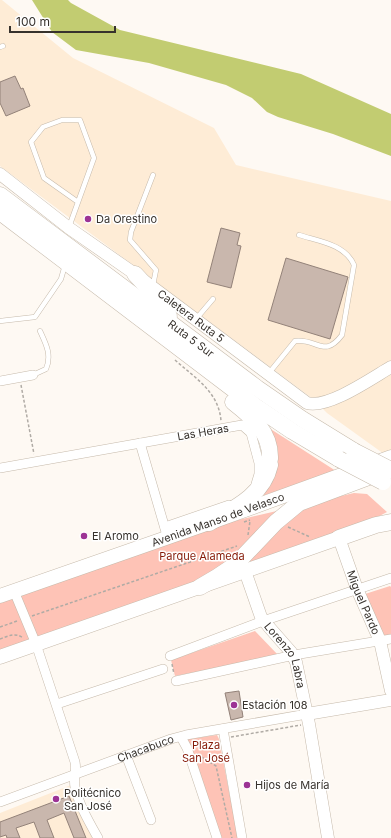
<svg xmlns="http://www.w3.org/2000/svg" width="391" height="838" font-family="Inter,sans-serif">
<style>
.built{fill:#feecd6}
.green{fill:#fec3b6}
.water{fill:#c2cc71}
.building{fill:#c9b7ad;stroke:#938279}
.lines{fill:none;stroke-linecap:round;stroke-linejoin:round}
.lane-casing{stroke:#c6baab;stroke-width:5.5}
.street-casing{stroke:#c6baab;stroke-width:10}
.secondary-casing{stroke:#c6baab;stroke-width:13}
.primary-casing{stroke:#c6baab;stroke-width:15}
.highway-casing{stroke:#c6baab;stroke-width:17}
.path{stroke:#b0aba5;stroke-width:1.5;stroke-dasharray:3 2;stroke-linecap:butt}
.lane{stroke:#fff;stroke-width:4.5}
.street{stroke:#fff;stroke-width:9}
.secondary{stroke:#fff;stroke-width:12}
.primary{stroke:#fff;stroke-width:14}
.highway{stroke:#fff;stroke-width:16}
.highway-bridge-casing{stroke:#c6baab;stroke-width:17;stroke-linecap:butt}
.highway-bridge{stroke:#fff;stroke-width:16}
.poi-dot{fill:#9c3395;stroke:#fff;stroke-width:1.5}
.labels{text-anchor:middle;stroke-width:3;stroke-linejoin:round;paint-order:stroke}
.poi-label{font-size:11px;fill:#37322d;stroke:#fff;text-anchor:start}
.street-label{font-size:11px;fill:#37322d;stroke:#fff}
.park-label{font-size:11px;fill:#861a08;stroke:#fff}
</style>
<rect width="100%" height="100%" fill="#fef9f3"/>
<path class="built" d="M0,0H2L73,58L214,128L236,165L391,201V451L384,454L327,413L313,399L0,166Z
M71,785L94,838H0V813Z"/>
<path class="green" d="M269,428L336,471L262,496L267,490Z
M354,493L367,494L387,512L372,520L0,650V603L234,521Z
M390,586L391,587V636L382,637L365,594Z
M255,631L279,656L175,676L171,660Z
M217,735L219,739L238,838H220L187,742L188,739Z"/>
<path class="water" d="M32,0H68L71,3L120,30L301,74L391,114V156L333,134L278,117L267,112L252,98L226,85L149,63L76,50L52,32Z"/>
<path class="building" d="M15,76L21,89L23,88L30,106L6,116L0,103V82Z
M221,228L240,233L237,245L241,246L231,288L207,282Z
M286,258L348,277L330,339L268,320Z
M239,691L243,717L231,720L225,693Z
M69,796L86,838H74L64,813L47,820L54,838H40L34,822L16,828L20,838H7L6,835L0,837V822Z"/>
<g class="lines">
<g class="lane-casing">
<path id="lane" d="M0,47L3,46
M69,227L94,158L80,120H62L43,127L31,142L44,178L78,202
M153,285L156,270L130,240L131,232L153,175
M196,319L213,299
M0,321L35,317L61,279L65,265
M269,373L295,341C317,338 324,359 342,335L354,265C345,244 318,241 299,235
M33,375L46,369C52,355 46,344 40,331"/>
</g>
<g class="street-casing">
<g id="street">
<path d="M0,381L33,375"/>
<path d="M140,443L166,532"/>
<path d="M0,468L242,425L251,433L259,463V474L256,484"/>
<path d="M165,527L229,505"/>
<path d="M14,591L36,644L75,762C77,771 73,778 75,787C79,805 89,822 98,838"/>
<path d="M170,656L263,621L391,578"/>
<path d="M176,681L294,655L391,639"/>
<path d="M57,704L163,669"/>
<path d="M223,729L242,838"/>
<path d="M181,737L187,748L217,838"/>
<path d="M126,755L151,820"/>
<path id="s1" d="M0,802L171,739L186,735L307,714"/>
</g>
</g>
<g class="secondary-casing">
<g id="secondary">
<path id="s2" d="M0,174L69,228L135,274L307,403C328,409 372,378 391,367"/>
<path id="s3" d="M339,538L357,589L380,641L391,691"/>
<path id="s4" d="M245,571L261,617L269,627L291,652L296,662L309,724L328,838"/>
<path d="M307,714L391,700"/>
</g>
</g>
<g class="primary-casing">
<g id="primary">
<path id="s5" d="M0,596L209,523L391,457"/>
<path d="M0,657L339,538"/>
</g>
</g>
<g class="highway-casing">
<g id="highway">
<path id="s6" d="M0,195L257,388L302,419L354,451"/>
<path d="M0,212L258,408L292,431L339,459"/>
<path d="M135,274L148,288L169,316"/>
<path d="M233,402C252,417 271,432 270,459"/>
<path d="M209,523C233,509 263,496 270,465"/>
<path d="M339,538L376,525L391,522"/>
<path d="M200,587L217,577L235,565L276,522L299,503L382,472"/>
</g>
</g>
<path class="path" d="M175,360C195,378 219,392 221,421
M21,385L34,454
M244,522L250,520
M288,527L310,537
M248,535L250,521
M32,616L237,546
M0,627L17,621
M0,639C8,636 16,632 23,638
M172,664L174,674
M231,737L301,725
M197,754L216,766L232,838"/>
<use href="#lane" class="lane"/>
<use href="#street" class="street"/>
<use href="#secondary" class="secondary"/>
<use href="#primary" class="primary"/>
<use href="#highway" class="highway"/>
<g class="highway-bridge-casing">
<path id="highway-bridge" d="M354,451L391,470
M339,459L383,482"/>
</g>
<use href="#highway-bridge" class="highway-bridge"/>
</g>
<g class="poi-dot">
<circle cx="88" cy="219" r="4"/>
<circle cx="84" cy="536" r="4"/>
<circle cx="234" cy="705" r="4"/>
<circle cx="247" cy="785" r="4"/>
<circle cx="56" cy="799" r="4"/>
</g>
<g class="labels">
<g class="poi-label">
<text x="96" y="223">Da Orestino</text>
<text x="92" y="540">El Aromo</text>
<text x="242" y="709">Estación 108</text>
<text x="255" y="789">Hijos de María</text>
<text x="64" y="797">Politécnico<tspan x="64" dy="13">San José</tspan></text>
</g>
<g class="street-label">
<text dy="4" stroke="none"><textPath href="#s2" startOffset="238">Caletera Ruta 5</textPath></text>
<text dy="4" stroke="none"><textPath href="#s6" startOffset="239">Ruta 5 Sur</textPath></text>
<text transform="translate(203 432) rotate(-10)" y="4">Las Heras</text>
<text dy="4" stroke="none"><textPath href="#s5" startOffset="231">Avenida Manso de Velasco</textPath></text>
<text dy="4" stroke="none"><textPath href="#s3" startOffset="69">Miguel Pardo</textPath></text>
<text dy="4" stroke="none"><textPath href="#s4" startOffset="95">Lorenzo Labra</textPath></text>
<text dy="4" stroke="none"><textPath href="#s1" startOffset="155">Chacabuco</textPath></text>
</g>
<g class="park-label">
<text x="202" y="560">Parque Alameda</text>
<text x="206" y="749">Plaza<tspan x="206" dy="13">San José</tspan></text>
</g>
</g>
<path d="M10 26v6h105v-6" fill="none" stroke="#37322d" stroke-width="2"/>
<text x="16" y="26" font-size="12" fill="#37322d" stroke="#ffffff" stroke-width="3" paint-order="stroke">100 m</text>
</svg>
